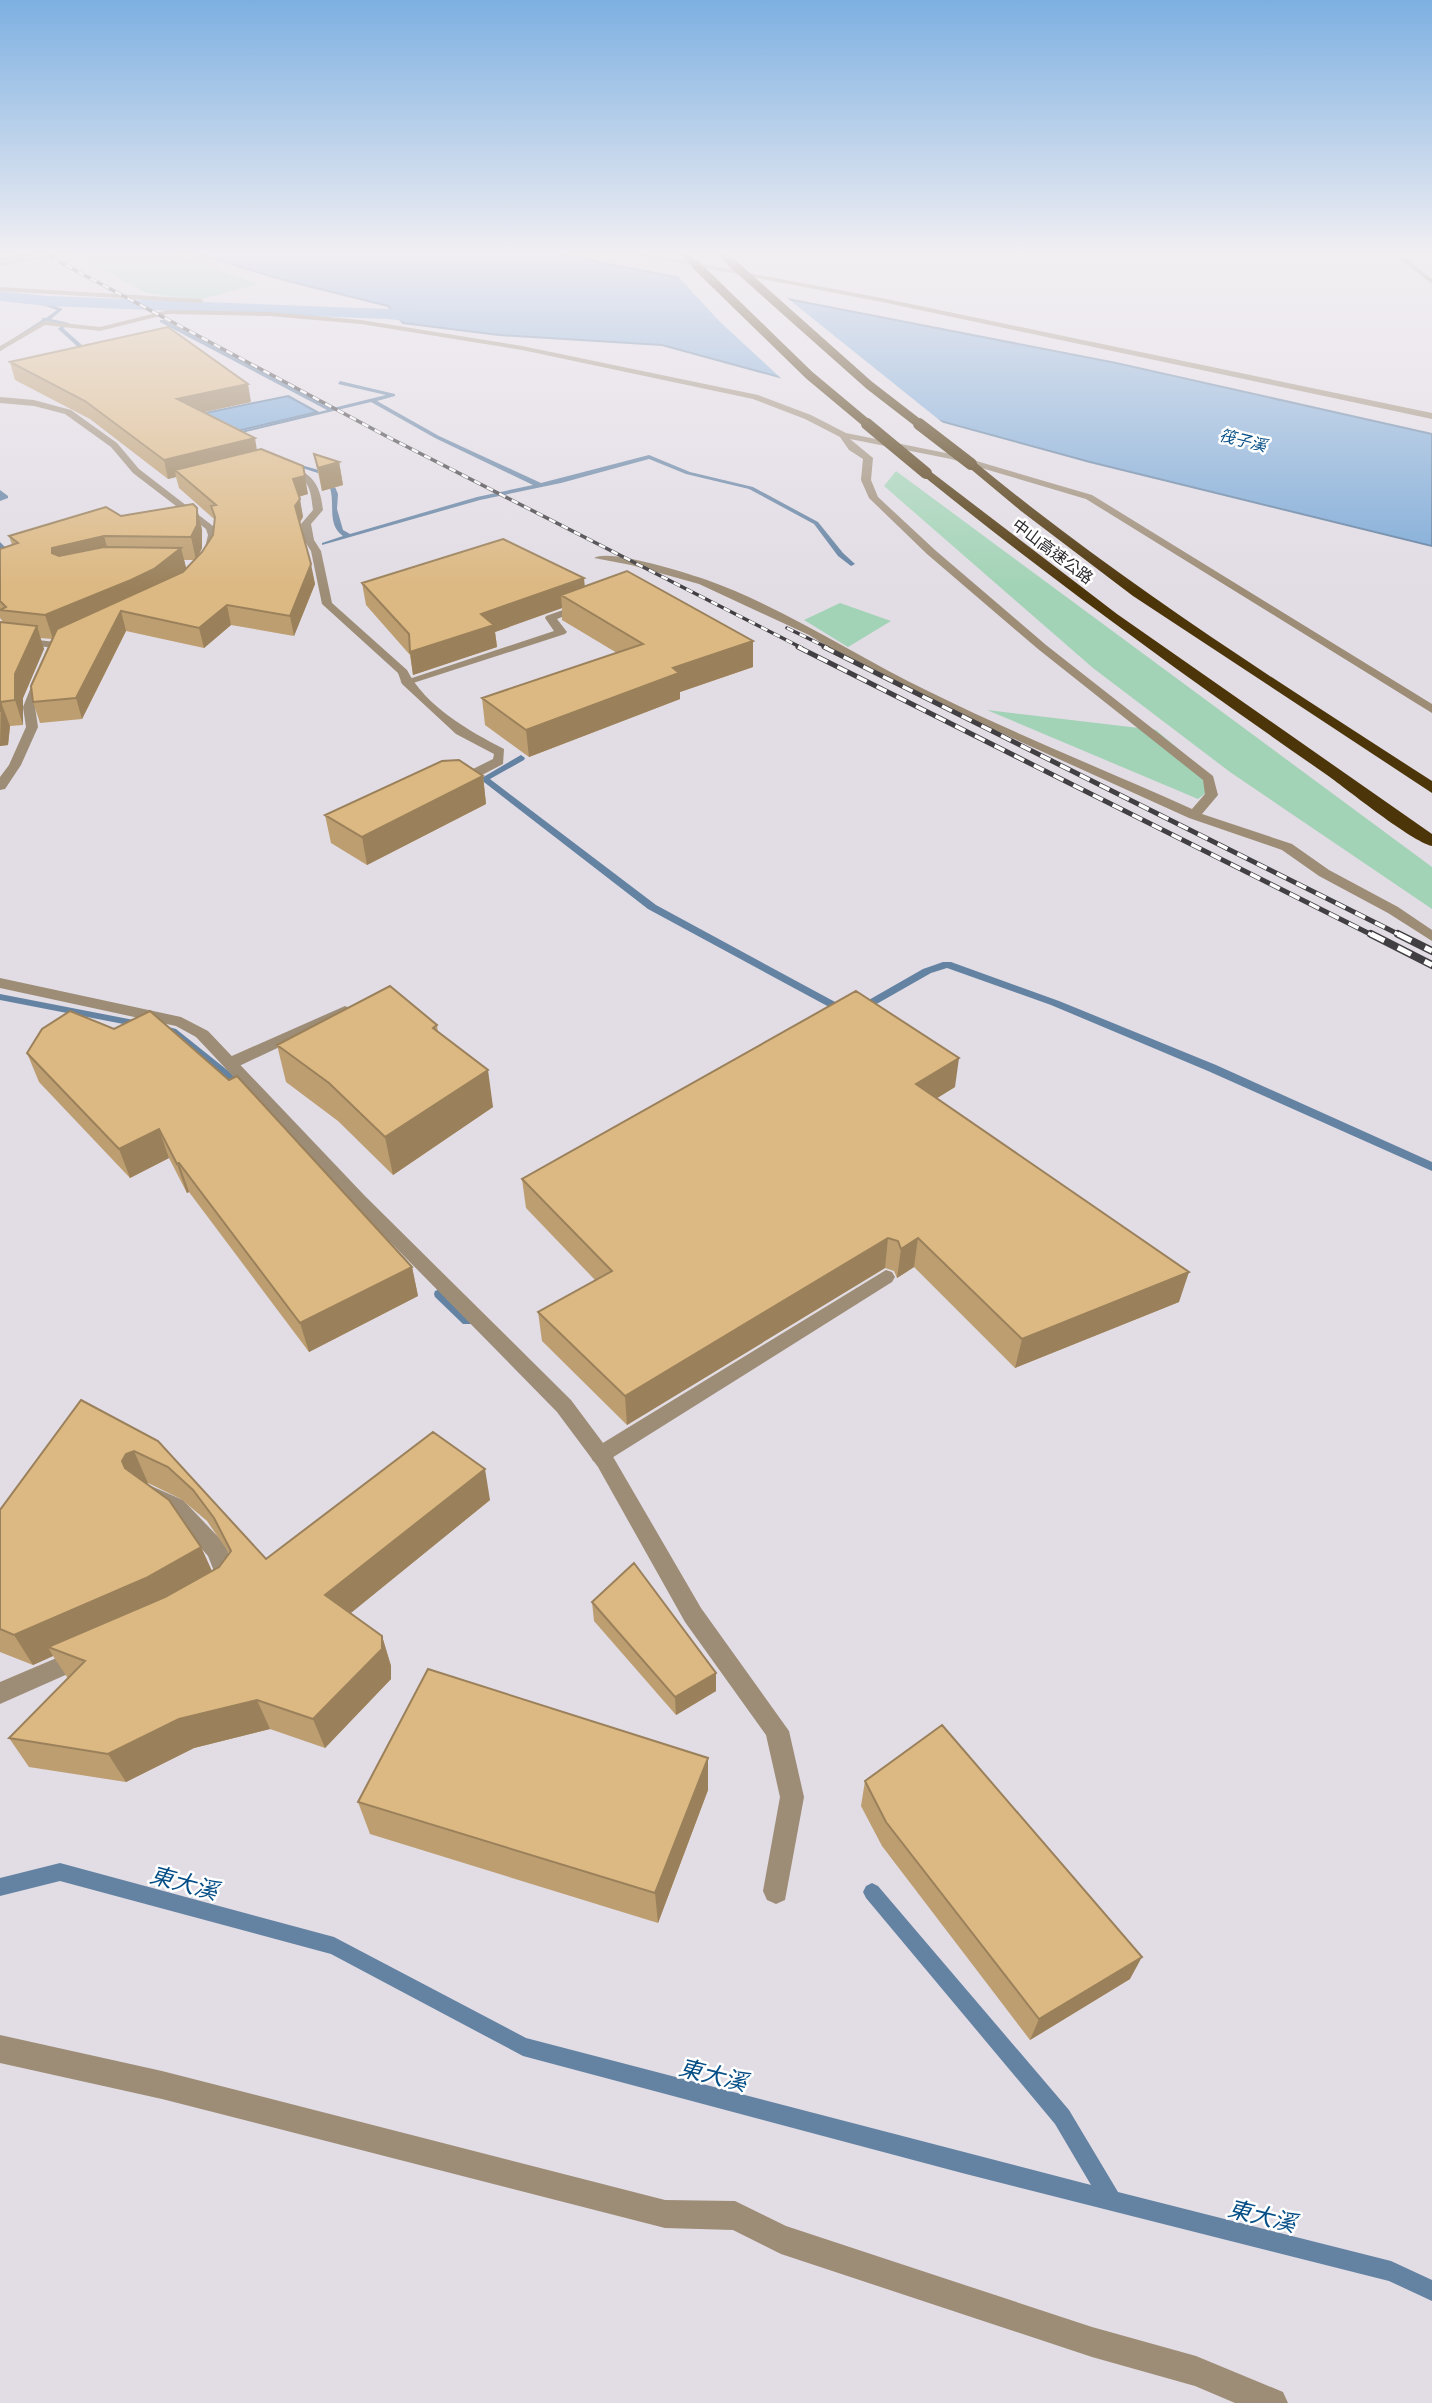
<svg xmlns="http://www.w3.org/2000/svg" width="1432" height="2403" font-family="Arial,'Noto Sans TC',sans-serif">
<style>
.green{fill:#a2d3b6}
.water{fill:#7daad7;stroke:#6483a3;stroke-width:2}
.pier{fill:#e2dce4}
.lines{fill:none;stroke-linecap:round;stroke-linejoin:round}
.stream{fill:#6483a3;fill-rule:evenodd}
.canal{fill:#7daad7;fill-rule:evenodd}
.service{fill:#9d8d77;fill-rule:evenodd}
.minor{fill:#9d8d77;fill-rule:evenodd}
.tertiary{fill:#9d8d77;fill-rule:evenodd}
.motorway{fill:#4d350a;fill-rule:evenodd}
.rail-far2-casing{stroke:#423f43;stroke-width:3.5}
.rail-far1-casing{stroke:#423f43;stroke-width:5}
.rail-casing{stroke:#423f43;stroke-width:8}
.rail-far2{stroke:#fff;stroke-width:2.5;stroke-dasharray:7;stroke-linecap:butt}
.rail-far1{stroke:#fff;stroke-width:3.5;stroke-dasharray:11;stroke-linecap:butt}
.rail{stroke:#fff;stroke-width:5;stroke-dasharray:15;stroke-linecap:butt}
.motorway-bridge-far1{stroke:#4d350a;stroke-width:9}
.motorway-bridge{stroke:#4d350a;stroke-width:12}
.wall{fill:#bd9e70;fill-rule:evenodd}
.shaded-wall{fill:#9a815b}
.building{fill:#dcb882;stroke:#9a815b;stroke-width:2}
.labels{text-anchor:middle;stroke-width:5;stroke-linejoin:round;paint-order:stroke}
.far-water-label{font-size:16px;font-style:italic;fill:#054e86;stroke:#fff}
.far-street-label{font-size:16px;fill:#2a282b;stroke:#fff}
.near-water-label{font-size:23px;font-style:italic;fill:#054e86;stroke:#fff}
</style>
<rect width="100%" height="100%" fill="#e2dce4"/>
<path class="green" d="M89,252H167L259,284L198,300L146,293L74,254Z
M896,471L1432,867V909L1230,772L1093,668L884,486Z
M840,603L891,621L848,647L804,620Z
M987,710L1156,730L1207,773L1211,789L1198,799Z"/>
<path class="water" d="M191,252H547L1116,363L1432,434V546L1090,462L662,345L499,335L403,323L388,306L284,280Z
M288,396L317,412L225,434L186,417Z"/>
<path class="pier" d="M674,272L781,293L948,427L785,382L720,322Z"/>
<g class="lines">
<path class="stream" d="M50,299L53,301L49,304L63,309L51,319L69,323V325L63,328L93,355V357H89L58,329L62,325L47,321L0,351V347L42,320V318H46L57,310L42,305Z
M160,320H164L333,408L386,395L338,384L340,381L395,394V396L377,401L439,436L541,483L649,455L690,472L753,487L818,522L843,553L855,564L851,566L838,556L814,524L749,489L686,474L649,459L561,483L480,500L322,545V543L343,536C328,526 334,507 331,492C330,486 326,481 324,475L287,463V461L329,473L338,494L337,509L343,530L350,534L477,497L533,485L435,438L371,402L225,437V435L327,410L160,322Z
M0,490L8,496V498L0,501Z
M0,542L11,553L0,563V557L3,553L0,549Z
M521,755L525,758L524,760L490,779L656,905L837,1003L860,1005L923,969L943,962H951L1059,1001L1216,1065L1432,1162V1171L1208,1071L1051,1005L947,968L931,973L866,1010L831,1008L648,909L480,779Z
M0,994L144,1022L149,1025L144,1028L0,1000Z
M165,1026L176,1029L246,1085L248,1088L246,1091H238L168,1033L161,1031L160,1029L161,1027Z
M440,1289L445,1291L473,1316L475,1320L473,1324H463L435,1297L434,1294L435,1291Z
M60,1863L334,1937L526,2038L1091,2185L1055,2124L866,1898L863,1892L866,1886L872,1883L878,1886L1069,2110L1118,2192L1391,2261L1432,2280V2301L1389,2281L962,2173L523,2056L331,1954L60,1881L0,1896V1878Z"/>
<path class="canal" d="M0,291L47,296L388,309L451,316L460,321L451,326L388,319L47,306L0,301Z"/>
<path class="service" d="M622,252H638L882,298L1432,413V419L882,302Z
M1390,252H1398L1432,279V284Z
M0,287L200,299L204,301L200,303L0,291Z
M168,310L269,312L361,320L522,346L758,395L811,415L846,433L956,455L1092,495L1432,704V713L1086,499L951,459L850,439L873,458L871,480L878,497L935,550L1046,645L1213,776L1218,795L1202,814L1292,844L1329,870L1398,907L1432,930V941L1388,913L1319,876L1282,850L1189,818L924,698L851,661L809,635L699,584L631,565L594,558C609,548 687,573 707,580C785,608 855,656 930,692C1015,734 1105,770 1192,809L1205,794L1203,780L1038,649L927,554L869,498L861,480L863,459L849,450L840,437L805,419L753,399L522,350L361,324L269,316L168,314L100,331L45,325L0,351V346L44,321L100,327Z
M580,604L589,606L557,619L567,632L565,634L410,684L400,682L554,631L545,618L546,616Z
M0,636L56,642L62,645L56,648L0,642Z
M345,1006L350,1008L353,1011L350,1014L237,1067H225L223,1063L225,1059Z
M886,1270L892,1272L895,1277L892,1282L607,1461L600,1463L593,1461L590,1455L593,1449Z
M151,1486L183,1500L225,1544L240,1582L237,1589L229,1592L221,1589L208,1556L169,1512L144,1501L141,1495L144,1489Z
M80,1648L88,1651L91,1658L88,1665L0,1704V1682Z
M0,2035L162,2071L665,2200L735,2201L786,2226L1092,2327L1196,2356L1283,2392L1288,2403H1235L1195,2386L1092,2357L781,2254L733,2230L665,2228L162,2099L0,2063Z"/>
<path class="minor" d="M61,252H79L0,266V262Z
M0,397L34,400L71,410L117,443L139,469L213,526L218,535L212,558L203,556L208,535L206,529L133,473L111,447L65,414L34,406L0,403Z
M284,464C311,472 320,482 323,510L311,524L314,540L321,551L332,603L407,670C425,706 469,731 504,749L503,764L461,786H451V780L493,759L494,754L456,734L402,684L398,673L322,604L311,551L304,540L301,524L313,510C310,481 307,479 281,469V465Z
M37,672L47,674L35,707L38,727L21,765L5,789L0,790V777L9,765L26,727L23,707Z
M0,978L181,1017L208,1031L365,1196L571,1400L612,1455L701,1608L789,1731L804,1797L785,1900L776,1904L767,1900L763,1891L780,1797L766,1735L685,1622L598,1467L557,1412L353,1204L196,1037L176,1026L0,988Z"/>
<path class="tertiary" d="M34,252H51L0,262V258Z"/>
<path class="motorway" d="M679,252H688L700,265L693,267Z
M715,252H724L736,263L729,265Z
M967,462H975C1119,581 1275,680 1432,781V793L1133,596L1021,511L967,466Z
M922,471H930L1117,614L1432,834V846C1411,841 1348,790 1327,775C1189,679 1053,581 922,475Z"/>
<g class="rail-far2-casing">
<path id="rail-far2" d="M41,252L386,436L802,648
M787,628L828,648"/>
</g>
<g class="rail-far1-casing">
<path id="rail-far1" d="M798,647L1374,936
M824,647L1402,936"/>
</g>
<g class="rail-casing">
<path id="rail" d="M1371,934L1432,965
M1398,934L1432,951"/>
</g>
<use href="#rail-far2" class="rail-far2"/>
<use href="#rail-far1" class="rail-far1"/>
<use href="#rail" class="rail"/>
<path class="motorway-bridge-far1" d="M732,263L869,385L922,426
M696,265L809,375L870,426"/>
<path class="motorway-bridge" d="M867,424L926,473
M919,424L971,464"/>
</g>
<path class="wall" d="M10,362L251,402L204,412L257,450L308,494L299,497L303,517L300,523L315,584L294,636L231,625L204,648L126,631L82,719L40,723L33,702L52,639L40,638L44,649L23,698V725L10,726L8,745L0,746V622H3L0,618V549L12,545L9,536L121,516L197,508L202,530V548L198,557L202,552L213,535L215,523L214,519L179,488L176,477L168,479L90,419L15,380ZM184,560H195L186,569Z
M314,454L339,462L343,485L322,491Z
M362,583L585,586L753,641V667L680,692V699L529,757L485,725L482,698L617,653L562,620V608L495,632L497,647L413,675L410,655L366,605Z
M483,776L486,804L367,865L331,843L325,815Z
M437,1025L438,1032L493,1107L393,1175L338,1121L286,1082L277,1045Z
M27,1053L412,1267L418,1296L309,1352L189,1192L187,1193L169,1158L130,1178L39,1082Z
M955,1087L937,1098L1179,1302L1015,1368L914,1267L897,1278L894,1271L885,1268L627,1425L542,1341L538,1312L595,1280L526,1208L522,1179Z
M81,1400L158,1441L266,1559L490,1500L350,1613L382,1636L391,1666V1679L325,1748L270,1729L194,1748L126,1782L29,1767L9,1738L68,1678L67,1677L53,1656L33,1665L0,1652V1510ZM146,1483H148L181,1499L207,1521L229,1553L219,1567L212,1571L201,1547Z
M592,1602L716,1691L676,1715L594,1621Z
M708,1758V1790L658,1923L370,1834L358,1802Z
M865,1781L1130,1979L1030,2040L882,1846L861,1806Z"/>
<path class="shaded-wall" d="M248,384L251,402L181,417L177,399Z
M255,438L258,457L175,470L176,477L168,479L164,460Z
M339,462L343,485L322,491L318,468Z
M303,466L308,494L297,497L293,479Z
M300,499L303,517L298,524L295,506Z
M197,508L202,530V548L196,560L191,537Z
M104,536L110,558L59,571L52,553V548Z
M181,548L187,571L53,639L45,615Z
M311,564L315,584L294,636L290,616Z
M584,578L586,599L561,595L562,608L495,632L497,647L413,675L410,652L481,614Z
M227,605L231,625L204,648L199,628Z
M121,611L126,631L82,719L76,698Z
M37,626L44,649L23,698V725L15,700V674Z
M753,641V667L680,692V699L529,757L526,730L673,668Z
M1,702L10,726L8,745L0,746Z
M483,776L486,804L367,865L362,837Z
M959,1058L955,1087L913,1113L916,1084Z
M488,1070L493,1107L393,1175L385,1137Z
M159,1129L169,1158L130,1178L119,1149Z
M179,1163L189,1192L187,1193L177,1164Z
M888,1238L885,1268L627,1425L625,1396Z
M918,1238L914,1267L897,1278L901,1249Z
M412,1267L418,1296L309,1352L300,1323Z
M1189,1272L1179,1302L1015,1368L1022,1339Z
M134,1451L148,1483L141,1486L137,1493L122,1461L126,1454Z
M485,1469L490,1500L335,1626L325,1595Z
M201,1547L215,1578L48,1647L53,1656L33,1665L14,1635Z
M382,1636L391,1666V1679L325,1748L313,1719Z
M716,1673V1691L676,1715L675,1697Z
M257,1700L270,1729L194,1748L126,1782L108,1754L179,1719Z
M708,1758V1790L658,1923L655,1893Z
M1142,1957L1130,1979L1030,2040L1039,2019Z"/>
<path class="building" d="M168,327L248,384L177,399L255,438L164,460L85,401L10,362Z
M261,449L303,466L305,476L293,479L300,499L295,506L311,564L290,616L227,605L199,628L121,611L76,698L33,702L31,686L57,629L183,572L202,552L213,535L215,517L211,506L216,505L175,470Z
M314,454L339,462L318,468Z
M193,504L197,508V525L191,537L104,536L52,548V553L59,556L104,547L181,548L154,569L131,580L45,615L0,610L6,607L0,601V549L18,543L9,536L106,507L121,516Z
M503,539L584,578L481,614L494,625L410,652L409,634L362,583Z
M627,571L753,641L673,668L679,673L526,730L482,698L643,644L561,595Z
M0,622L37,626L15,674V700L1,702L0,712Z
M459,760L483,776L362,837L325,815L442,761Z
M390,986L437,1025L433,1028L488,1070L385,1137L329,1083L277,1045Z
M856,991L959,1058L916,1084L1189,1272L1022,1339L918,1238L901,1249L898,1241L888,1238L625,1396L538,1312L612,1271L522,1179Z
M70,1011L114,1029L150,1011L229,1080L237,1076L412,1267L300,1323L179,1163L177,1164L159,1129L119,1149L27,1053L42,1029Z
M81,1400L158,1441L266,1559L433,1432L485,1469L325,1595L382,1636V1649L313,1719L257,1700L179,1719L108,1754L9,1738L85,1661L48,1647L165,1597L219,1567L231,1551L214,1518L193,1490L168,1467L134,1451L126,1454L122,1461L125,1468L169,1500L201,1547L146,1578L14,1635L0,1629V1510Z
M634,1563L716,1673L675,1697L592,1602Z
M428,1669L708,1758L655,1893L358,1802Z
M942,1725L1142,1957L1039,2019L886,1822L865,1781Z"/>
<linearGradient id="sky" x2="0" y2="1"><stop stop-color="#7db0e1"/><stop offset="0.43" stop-color="#f2eff3"/><stop offset="1" stop-color="#f2eff3" stop-opacity="0"/></linearGradient>
<rect width="1432" height="589" fill="url(#sky)"/>
<g class="labels">
<g class="far-water-label">
<text transform="translate(1243 440) rotate(14)" y="6">筏子溪</text>
</g>
<g class="far-street-label">
<text transform="translate(1053 551) rotate(37)" y="6">中山高速公路</text>
</g>
<g class="near-water-label">
<text transform="translate(184 1883) rotate(15)" y="8">東大溪</text>
<text transform="translate(713 2075) rotate(14)" y="8">東大溪</text>
<text transform="translate(1262 2216) rotate(14)" y="8">東大溪</text>
</g>
</g>
</svg>
